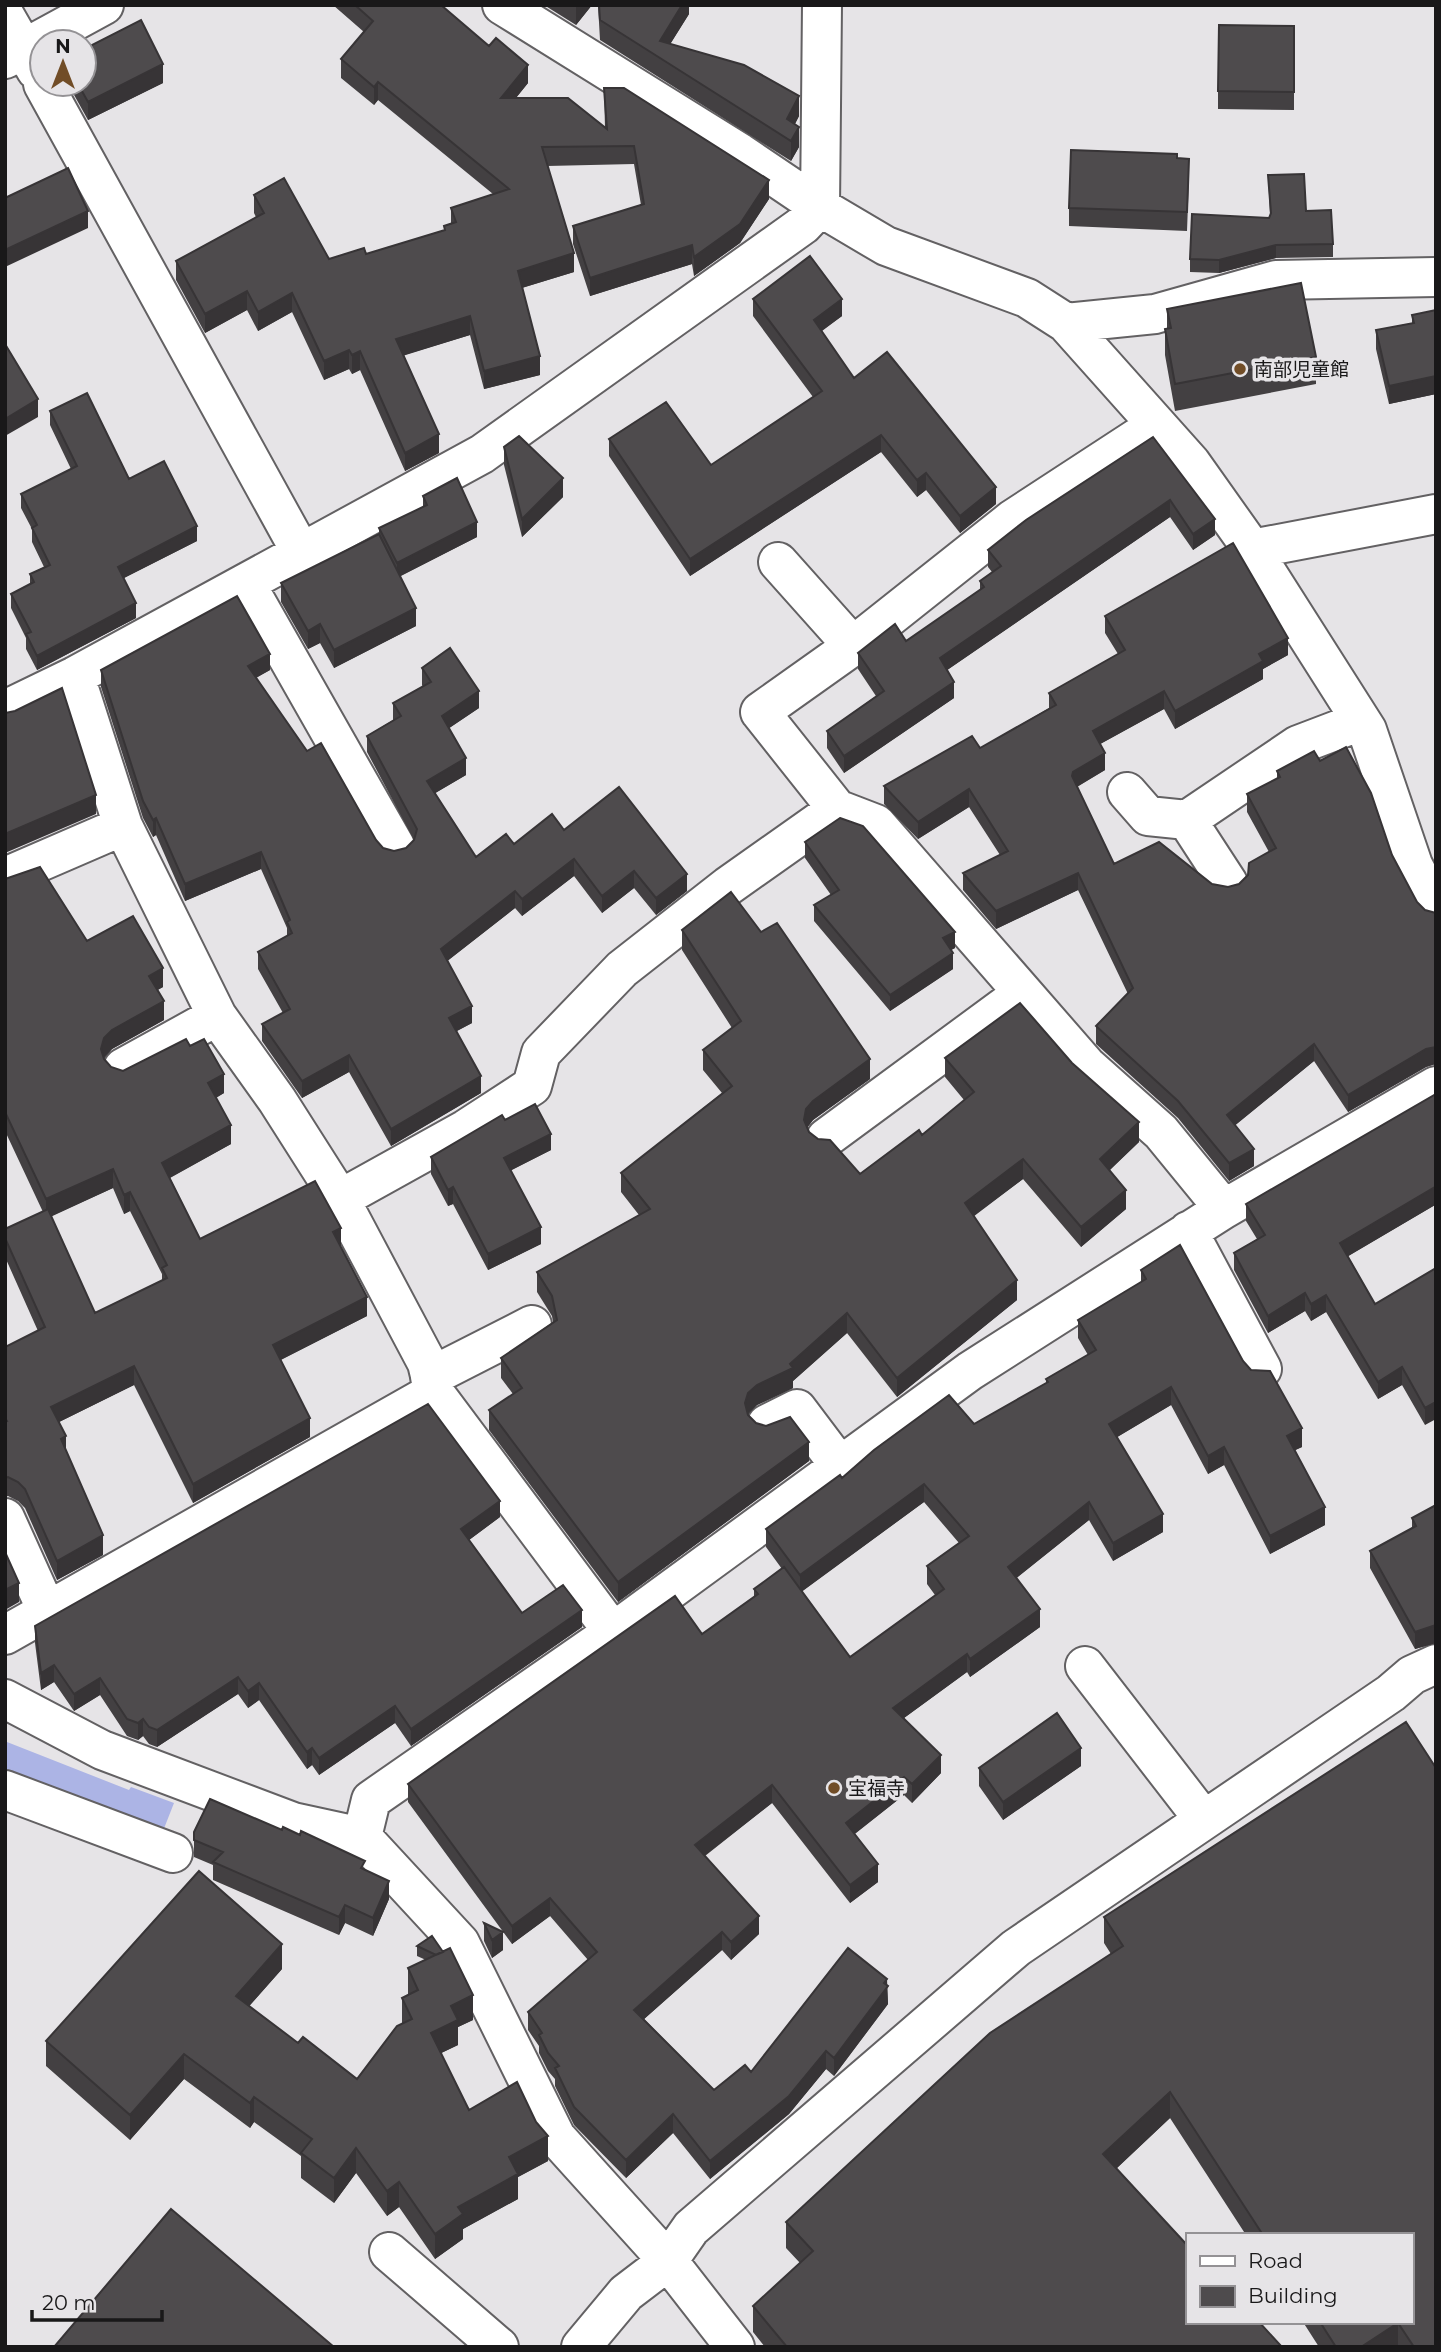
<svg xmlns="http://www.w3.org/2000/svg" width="1441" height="2352" font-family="Montserrat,'Noto Sans JP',sans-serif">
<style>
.water{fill:#acb4e5}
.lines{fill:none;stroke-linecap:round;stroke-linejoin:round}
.minor-casing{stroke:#636163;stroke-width:42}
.minor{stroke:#fff;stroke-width:38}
.wall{fill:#434042;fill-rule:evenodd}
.shaded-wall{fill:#373436}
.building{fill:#4e4b4d;stroke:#373436;stroke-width:2}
.poi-dot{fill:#714d27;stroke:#e6e4e7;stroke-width:2.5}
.labels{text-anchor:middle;stroke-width:7;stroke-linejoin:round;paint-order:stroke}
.poi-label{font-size:19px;fill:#191819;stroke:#e6e4e7;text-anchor:start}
</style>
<rect width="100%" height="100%" fill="#e6e4e7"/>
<path class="water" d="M7,1742L129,1790L131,1787L174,1803L163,1831L5,1773Z"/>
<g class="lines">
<g class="minor-casing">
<path id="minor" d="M502,5L740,153L820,207L886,246L1027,298L1066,323L1191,463L1252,549L1367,730L1413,865L1436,909
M5,16L36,70
M5,59L104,5
M43,84L302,554
M1066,323L1155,314L1276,280L1436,277
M1157,425L1013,519L853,646L760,712L837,809L876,824L1087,1066L1161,1132L1224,1209
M1252,549L1436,514
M778,562L853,646
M246,584L395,846
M75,676L123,826L217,1016L277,1100L340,1199L427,1363L434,1392L613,1632
M5,710L75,676L482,454L803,225L820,207L822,5
M1127,792L1148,816L1187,820
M5,877L123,826
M1228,883L1187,820L1298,745L1361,721
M123,1068L217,1016
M826,1138L1023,993
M340,1199L466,1129L532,1086L541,1053L622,969L728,886L837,809
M1188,1231L1262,1369
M430,1377L532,1325
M767,1424L797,1409L840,1466
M5,1518L47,1611
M5,1635L434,1392
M1085,1666L1204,1820
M5,1699L102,1750L293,1822L362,1837L460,1943L556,2137L668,2261L735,2347
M5,1790L173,1853
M362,1837L371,1800L613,1632L970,1371L1224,1209L1436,1086
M389,2252L499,2347
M581,2347L626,2293L668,2261L691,2228L1016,1948L1391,1693L1412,1675L1436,1664"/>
</g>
<use href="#minor" class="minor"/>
</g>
<path class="wall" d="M333,5H441L528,83L516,98L605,128L604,88L769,199L740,243L694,276L692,264L590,296L573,244V226L641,205L634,164L547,166L574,272L522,288L540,375L484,389L470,335L404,355L439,453L405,471L360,370L352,374L349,369L324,380L292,312L258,331L247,310L205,333L176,280V261L256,217L254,213V195L329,259L366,254L444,230V226L451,223V208L493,194L378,100L374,105L341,78V59L364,32Z
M544,5H592L576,25Z
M598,5H689V14L670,44L799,116L795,124L799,147L791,161L600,40Z
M1294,26V110L1218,109V91Z
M163,83L88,120L68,84H84Z
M1177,158L1189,177L1187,231L1069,226V208Z
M1268,175L1306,211L1333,244V257L1276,258L1219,273L1190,272V259L1269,218L1270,215Z
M753,299L842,316L821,331L854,378L996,504L960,533L926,490L917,497L881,452L690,576L609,456V439L711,465L813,397L753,316Z
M1167,309L1316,357V384L1175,411L1165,355V329L1167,328Z
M1436,310V394L1389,404L1376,349V330L1412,323V315Z
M50,411L129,479L197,541L124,578L136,618L37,670L26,649V638L11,608V594L30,584V574L44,567L32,542V529L21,508V494L71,469L50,425Z
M1153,437L1215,535L1193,550L1170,517L947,670L954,698L844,773L827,748V731L876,696L858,669V653L906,641L980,590V581L992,572L988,567V550Z
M504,447L563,497L522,537L504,465Z
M423,496L477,537L400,576L416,626L334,668L320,643L308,649L281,602V583L379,535V528L423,507Z
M1105,616L1288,655L1263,669V679L1175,729L1164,709L1100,744L1105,770L1077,787L1114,864L1228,887L1239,884L1269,852L1247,812V794L1277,779V771L1320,761L1392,855L1417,902L1425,910L1436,913V1064L1426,1067L1348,1112L1314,1061L1235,1125L1254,1166L1229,1181L1178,1118L1096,1044V1026L1128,994L1078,890L996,929L963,890V873L1000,855L969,807L918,839L884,804V786L980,748L1049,708V693L1118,654L1105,633Z
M422,668L479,708L449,728L466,775L435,793L476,857L514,844L564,830L687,891L656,915L634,888L602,913L574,876L522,916L515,908L447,961L472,1023L457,1031L481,1093L391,1146L349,1072L302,1098L262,1041V1024L283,1013L258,969V952L287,936V928L261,869L185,901L156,835L153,837L143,818L101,687V670H270L256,678L307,751L376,840L383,848L394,851L406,848L414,840L367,752V736L393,720V703L423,687L422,685Z
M805,842L955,948L951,950L953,969L890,1011L814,921V905L831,895L805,858Z
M5,879L87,941L163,987L157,990L164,1020L112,1049L104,1059L111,1067L123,1071L190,1046L224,1093L216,1098L231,1144L170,1178L200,1239L341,1247L367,1316L280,1360L310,1437L193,1503L134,1385L59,1422L66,1451L103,1555L57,1580L25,1508L18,1501L8,1496L5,1497V1347L38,1331L5,1257V1229L43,1212L5,1131ZM113,1188L124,1214L130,1211L162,1274V1281L95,1313L51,1216Z
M682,930L870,1079L813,1120L807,1128L809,1132L860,1174L922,1135L964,1100L945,1077V1058L1139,1142L1110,1170L1126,1209L1081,1247L1023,1179L973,1216L1017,1300L897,1397L847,1333L793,1381V1388L757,1405L748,1415L756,1423L809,1461L618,1602L489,1430V1410L513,1394L501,1378V1358L553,1322L552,1316L537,1292V1272L639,1215L621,1192V1173L722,1093L703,1070V1050L732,1028L682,950Z
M1436,1094V1206L1435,1205L1348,1256L1375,1304L1436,1268L1425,1425L1402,1385L1378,1399L1326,1312L1311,1321L1305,1311L1268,1333L1234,1270V1253L1257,1239L1246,1221V1204Z
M505,1120L551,1150L511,1170L541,1244L488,1270L453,1204L448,1206L431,1174V1157Z
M1141,1270L1243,1361L1302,1447L1295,1450L1325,1525L1270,1554L1224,1465L1208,1474L1171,1405L1117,1437L1163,1532L1113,1561L1089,1520L1016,1578L1040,1627L970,1677L967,1672L904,1718L941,1773L912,1803L904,1795L854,1834L878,1882L850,1903L772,1803L705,1856L759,1934L731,1960L722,1950L644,2019L714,2090L751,2072L887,1985L888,2004L834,2076L826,2069L789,2114L710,2179L673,2133L626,2178L574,2125L555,2086V2079L548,2071L539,2053V2046L528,2030V2012L588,1960L550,1916L512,1944L408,1802V1784L702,1634L754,1597V1589L782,1569L766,1547V1529L842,1478L974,1424L1046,1383V1379L1088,1355L1078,1338V1320L1141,1282ZM924,1502L959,1543L927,1566V1584L935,1595L850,1657L802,1591Z
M1435,1502L1436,1643L1415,1649L1370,1568V1551L1412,1528V1518L1435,1505Z
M500,1517L469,1540L522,1613L582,1627L411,1746L395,1723L319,1775L312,1765L307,1769L259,1700L248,1708L238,1694L157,1747L149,1744L143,1736L138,1740L127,1736L100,1695L74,1711L54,1682L41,1690L35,1643V1626Z
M1406,1722L1436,1768V2347H1319L1303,2322H1411V2235H1246L1170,2118L1116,2169L1187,2245V2322H1259L1282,2347H765L753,2332V2306L800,2263L786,2248V2222L990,2033L1111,1954L1104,1943V1917Z
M1081,1766L1003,1820L979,1786V1768Z
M194,1840L365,1870L389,1899L373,1936L345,1923L339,1935L213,1880V1865L194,1857Z
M484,1923L503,1950L492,1958L484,1941Z
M432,1936L473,2020L458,2027V2045L441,2053L469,2110L548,2161L518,2177V2199L463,2229V2239L435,2259L399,2207L387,2216L356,2173L334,2203L301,2178V2156L254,2122L250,2128L184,2079L130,2140L46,2066V2041L282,1969L249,2006L298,2043L357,2079L402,2024V1998L408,1995V1968L426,1960L417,1956V1946Z"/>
<path class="shaded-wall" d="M576,5H592L576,25Z
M682,5H689V14L661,59L660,41Z
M163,64V83L88,120V102Z
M528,65V83L501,116V98Z
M378,82V100L374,105V87Z
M799,96V116L787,139V119Z
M799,127V147L791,161V141Z
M769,180V199L740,243L694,276V257Z
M88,211V228L5,267V250Z
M692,245V264L590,296V278Z
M1276,245V258L1219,273V260Z
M574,253V272L518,289V271Z
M247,291V310L205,333V314Z
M292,293V312L258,331V312Z
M842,299V316L814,337V320Z
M470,316V335L396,358V339Z
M349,350V369L324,380V361Z
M360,351V370L352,374V355Z
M540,356V375L484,389V371Z
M1436,376V394L1389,404V386Z
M38,399V417L5,436V419Z
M439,434V453L405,471V453Z
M881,435V452L690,576V559Z
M926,473V490L917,497V480Z
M563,478V497L522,537V519Z
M996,487V504L960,533V516Z
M1170,500V517L940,675V658Z
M1215,519V535L1193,550V534Z
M477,522V537L397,578V563Z
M197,526V541L118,581V567Z
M136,603V618L37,670V656Z
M416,608V626L334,668V650Z
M320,624V643L308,649V631Z
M1288,638V655L1263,669V679L1175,729V711L1259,654Z
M270,654V670L248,682V666Z
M954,682V698L844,773V756Z
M479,691V708L442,733V716Z
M1164,691V709L1093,748V731Z
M1105,753V770L1073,789V772Z
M466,758V775L427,798V781Z
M969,789V807L918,839V822Z
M96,795V814L5,853V834Z
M156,818V835L153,837V820Z
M261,852V869L185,901V884Z
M574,859V876L522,916V899Z
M634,871V888L602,913V896Z
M1078,873V890L996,929V911Z
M687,874V891L656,915V898Z
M515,891V908L441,966V949Z
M955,932V948L943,954V938Z
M953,953V969L890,1011V995Z
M163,968V987L149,995V976Z
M164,1001V1020L112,1049L104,1057L101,1068V1049L104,1038L112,1030Z
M472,1006V1023L449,1035V1018Z
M1314,1044V1061L1227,1132V1115Z
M1435,1047V1064L1426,1067L1348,1112V1095L1426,1049Z
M349,1055V1072L302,1098V1081Z
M870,1059V1079L813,1120L806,1129L804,1120L806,1109L813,1101Z
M224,1074V1093L208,1102V1083Z
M481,1076V1093L391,1146V1129Z
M1139,1122V1142L1100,1179V1159Z
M231,1125V1144L162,1182V1163Z
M551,1134V1150L504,1174V1158Z
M1254,1149V1166L1229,1181V1163Z
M1023,1159V1179L965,1223V1203Z
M113,1169V1188L46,1219V1199Z
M453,1187V1204L448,1206V1190Z
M1435,1187V1205L1340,1261V1243Z
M1126,1190V1209L1081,1247V1227Z
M130,1192V1211L124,1214V1195Z
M541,1227V1244L488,1270V1254Z
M341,1228V1247L333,1232Z
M1017,1280V1300L897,1397V1378Z
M1305,1293V1311L1268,1333V1316Z
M1326,1295V1312L1311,1321V1304Z
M367,1297V1316L273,1364V1345Z
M847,1313V1333L793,1381V1388L757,1405L748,1413L745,1422V1403L748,1393L757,1385L790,1364Z
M134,1366V1385L51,1426V1407Z
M1402,1367V1385L1378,1399V1382Z
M1171,1387V1405L1109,1442V1424Z
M1436,1402V1419L1425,1425V1408Z
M310,1418V1437L193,1503V1484Z
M1302,1428V1447L1287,1454V1436Z
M66,1436V1455L61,1439Z
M809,1442V1461L618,1602V1582Z
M1224,1447V1465L1208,1474V1456Z
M924,1484V1502L800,1593V1575Z
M500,1501V1517L461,1546V1529Z
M1089,1502V1520L1008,1585V1567Z
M1325,1507V1525L1270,1554V1536Z
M1163,1514V1532L1113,1561V1543Z
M103,1535V1555L57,1580V1561Z
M19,1583V1602L5,1610V1590Z
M1040,1609V1627L970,1677V1659Z
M582,1610V1627L411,1746V1729Z
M1436,1625V1643L1415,1649V1632Z
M967,1654V1672L893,1726V1708Z
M54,1665V1682L41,1690V1673Z
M238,1677V1694L157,1747V1730Z
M100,1678V1695L74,1711V1694Z
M259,1683V1700L248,1708V1691Z
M395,1706V1723L319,1775V1758Z
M143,1719V1736L138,1740V1723Z
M312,1748V1765L307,1769V1752Z
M1081,1748V1766L1003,1820V1802Z
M941,1755V1773L912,1803V1784Z
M904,1777V1795L846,1841V1823Z
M772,1785V1803L695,1863V1845Z
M878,1864V1882L850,1903V1885Z
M389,1881V1899L373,1936V1918Z
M550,1898V1916L512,1944V1926Z
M345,1905V1923L339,1935V1917Z
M759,1916V1934L731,1960V1942Z
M503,1932V1950L492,1958V1940Z
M722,1932V1950L634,2028V2010Z
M282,1944V1969L236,2021V1996Z
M887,1979L888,2004L834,2076V2058Z
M473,1995V2020L458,2027V2045L431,2058V2033L451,2006Z
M826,2051V2069L789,2114L710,2179V2161Z
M184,2054V2079L130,2140V2115Z
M1170,2092V2118L1103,2181V2154Z
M254,2097V2122L250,2128V2103Z
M673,2114V2133L626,2178V2160Z
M548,2136V2161L518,2177V2199L463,2229V2239L435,2259V2234L458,2207L509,2157Z
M356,2148V2173L334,2203V2178Z
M399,2182V2207L387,2216V2191Z
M1398,2323V2347H1361Z"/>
<path class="building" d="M355,5H441L489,46L496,38L528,65L501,98H568L607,129L604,88H624L769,180L740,224L694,257L692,245L590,278L573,226L644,204L634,146L542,147L574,253L518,271L540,356L484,371L470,316L396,339L439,434L405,453L360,351L352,355L349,350L324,361L292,293L258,312L247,291L205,314L176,261L264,213L254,195L284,178L329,259L364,248L366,254L445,230L444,226L456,222L451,208L509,189L378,82L374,87L341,59L373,21Z
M599,5H682L660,41L744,65L799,96L787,119L799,127L791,141L600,20Z
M141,20L163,64L88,102L78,84H84V49Z
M1219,25L1294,26V92L1218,91Z
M1071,150L1177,154V158L1189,159L1187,212L1069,208Z
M68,168L88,211L5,250V198Z
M1304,174L1306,211L1331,210L1333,244L1276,245L1219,260L1190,259L1192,214L1269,218L1271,213L1268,175Z
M810,256L842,299L814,320L854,378L887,352L996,487L960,516L926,473L917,480L881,435L690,559L609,439L666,402L711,465L822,391L753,299Z
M1301,283L1316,357L1175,384L1165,329L1171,328L1167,309Z
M1436,310V376L1389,386L1376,330L1414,323L1412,315Z
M5,344L38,399L5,419Z
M87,393L129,479L164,461L197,526L118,567L136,603L37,656L26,634L31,632L11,594L34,582L30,574L50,565L32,528L37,525L21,494L77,466L50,411Z
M519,436L563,478L522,519L504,447Z
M1153,437L1215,519L1193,534L1170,500L940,658L954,682L844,756L827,731L884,691L858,653L895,624L906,641L984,587L980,581L1001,566L988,550L1026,520Z
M457,478L477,522L397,563L379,528L427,505L423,496Z
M379,534L416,608L334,650L320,624L308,631L281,583Z
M1233,543L1288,638L1259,654L1263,661L1175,711L1164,691L1093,731L1105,753L1073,772L1072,776L1114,864L1159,842L1212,884L1228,887L1239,884L1248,875L1249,863L1276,848L1247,794L1280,777L1277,771L1314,751L1320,761L1346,747L1371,793L1392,855L1417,902L1425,910L1436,913V1047L1426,1049L1348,1095L1314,1044L1227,1115L1254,1149L1229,1163L1178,1101L1096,1026L1133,988L1078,873L996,911L963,873L1008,851L969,789L918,822L884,786L972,736L980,748L1056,705L1049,693L1125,650L1105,616Z
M237,596L270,654L248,666L307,751L321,743L376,840L383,848L394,851L406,848L414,840L417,829L367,736L401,716L393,703L431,682L422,668L450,648L479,691L442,716L466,758L427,781L476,857L506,834L514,844L552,814L564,830L619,787L687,874L656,898L634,871L602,896L574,859L522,899L515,891L441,949L472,1006L449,1018L481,1076L391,1129L349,1055L302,1081L262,1024L290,1009L258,952L292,933L287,922L290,920L261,852L185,884L156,818L153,820L143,801L101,670Z
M62,688L96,795L5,834V713L15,711Z
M840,818L863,826L955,932L943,938L953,953L890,995L814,905L839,890L805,842Z
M40,867L87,941L133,916L163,968L149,976L164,1001L112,1030L104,1038L101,1049L104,1059L111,1067L123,1071L186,1039L190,1046L204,1039L224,1074L208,1083L231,1125L162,1163L200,1239L315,1181L341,1228L333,1232L367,1297L273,1345L310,1418L193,1484L134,1366L51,1407L66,1436L61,1439L103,1535L57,1561L25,1489L18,1482L8,1477L5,1478V1422L7,1421L5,1418V1347L45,1327L5,1238V1229L48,1209L95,1313L167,1278L162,1268L167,1265L130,1192L124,1195L113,1169L46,1199L5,1112V879Z
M731,892L761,932L777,923L870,1059L813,1101L806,1109L804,1120L809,1132L818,1139L830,1140L860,1174L919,1130L922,1135L974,1092L945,1058L1020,1003L1072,1063L1139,1122L1100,1159L1126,1190L1081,1227L1023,1159L965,1203L1017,1280L897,1378L847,1313L790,1364L793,1368L757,1385L748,1393L745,1403L748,1415L756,1423L766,1426L790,1417L809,1442L618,1582L489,1410L522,1388L501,1358L557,1320L552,1296L537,1272L650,1209L621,1173L732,1086L703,1050L741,1021L682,930Z
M1436,1094V1188L1435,1187L1340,1243L1375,1304L1436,1268V1402L1425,1408L1402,1367L1378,1382L1326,1295L1311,1304L1305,1293L1268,1316L1234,1253L1265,1235L1246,1204Z
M535,1104L551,1134L504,1158L541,1227L488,1254L453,1187L448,1190L431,1157L502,1115L505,1120Z
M1180,1245L1243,1361L1251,1370L1270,1371L1302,1428L1287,1436L1325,1507L1270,1536L1224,1447L1208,1456L1171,1387L1109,1424L1163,1514L1113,1543L1089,1502L1008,1567L1040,1609L970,1659L967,1654L893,1708L941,1755L912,1784L904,1777L846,1823L878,1864L850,1885L772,1785L695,1845L759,1916L731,1942L722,1932L634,2010L714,2090L745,2065L751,2072L848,1948L887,1979L884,1983L888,1986L834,2058L826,2051L789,2096L710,2161L673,2114L626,2160L574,2107L555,2068L559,2066L548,2053L539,2035L542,2033L528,2012L597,1952L550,1898L512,1926L408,1784L675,1596L702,1634L758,1594L754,1589L784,1567L850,1657L944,1589L927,1566L969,1536L924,1484L800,1575L766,1529L840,1475L842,1478L874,1450L949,1395L974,1424L1048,1382L1046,1379L1096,1350L1078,1320L1146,1279L1141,1270Z
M428,1404L500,1501L461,1529L522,1613L563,1585L582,1610L411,1729L395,1706L319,1758L312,1748L307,1752L259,1683L248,1691L238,1677L157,1730L149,1727L143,1719L138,1723L127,1719L100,1678L74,1694L54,1665L41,1673L35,1626Z
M1436,1505V1625L1415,1632L1370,1551L1416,1526L1412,1518Z
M5,1552L19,1583L5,1590Z
M1057,1713L1081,1748L1003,1802L979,1768Z
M1406,1722L1436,1768V2347H1414L1398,2323L1361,2347H1336L1320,2322H1411V2235H1263L1170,2092L1103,2154L1187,2245V2322H1259L1282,2347H787L753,2306L813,2251L786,2222L990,2033L1123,1946L1104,1917Z
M210,1799L282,1830L283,1827L300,1835L301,1831L365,1861L361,1868L389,1881L373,1918L345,1905L339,1917L213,1862L223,1852L194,1840V1832Z
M199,1871L282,1944L236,1996L298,2043L303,2037L357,2079L397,2026L412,2019L402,1998L418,1990L408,1968L450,1948L473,1995L451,2006L458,2020L431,2033L469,2110L517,2082L536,2122L548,2136L509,2157L518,2174L458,2207L463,2214L435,2234L399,2182L387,2191L356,2148L334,2178L301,2153L312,2139L254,2097L250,2103L184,2054L130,2115L46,2041Z
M484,1923L503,1932L492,1940Z
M432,1936L443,1952L436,1955L417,1946Z
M171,2209L334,2347H54Z"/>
<g class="poi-dot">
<circle cx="1240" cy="369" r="7"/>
<circle cx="834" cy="1788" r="7"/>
</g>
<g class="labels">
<g class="poi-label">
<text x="1254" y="376">南部児童館</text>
<text x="848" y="1795">宝福寺</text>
</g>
</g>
<rect width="1441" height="2352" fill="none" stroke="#191819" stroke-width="14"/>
<rect x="1186" y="2233" width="228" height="91" fill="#e6e4e7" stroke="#949295" stroke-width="2"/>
<rect x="1200" y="2256" width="35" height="10" fill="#ffffff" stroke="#949295" stroke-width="2"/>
<text x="1248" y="2268" font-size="21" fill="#191819">Road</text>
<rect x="1200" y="2286" width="35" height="21" fill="#4e4b4d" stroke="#949295" stroke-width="2"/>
<text x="1248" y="2303" font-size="21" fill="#191819">Building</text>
<g transform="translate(63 63)"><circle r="33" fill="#e6e4e7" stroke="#949295" stroke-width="2"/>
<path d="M0-5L12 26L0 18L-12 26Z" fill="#714d27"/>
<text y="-10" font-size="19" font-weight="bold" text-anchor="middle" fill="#191819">N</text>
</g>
<path d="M32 2310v10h130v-10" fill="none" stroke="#191819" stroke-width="3.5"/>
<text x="42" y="2310" font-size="21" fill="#191819" stroke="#e6e4e7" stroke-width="5" paint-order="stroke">20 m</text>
</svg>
